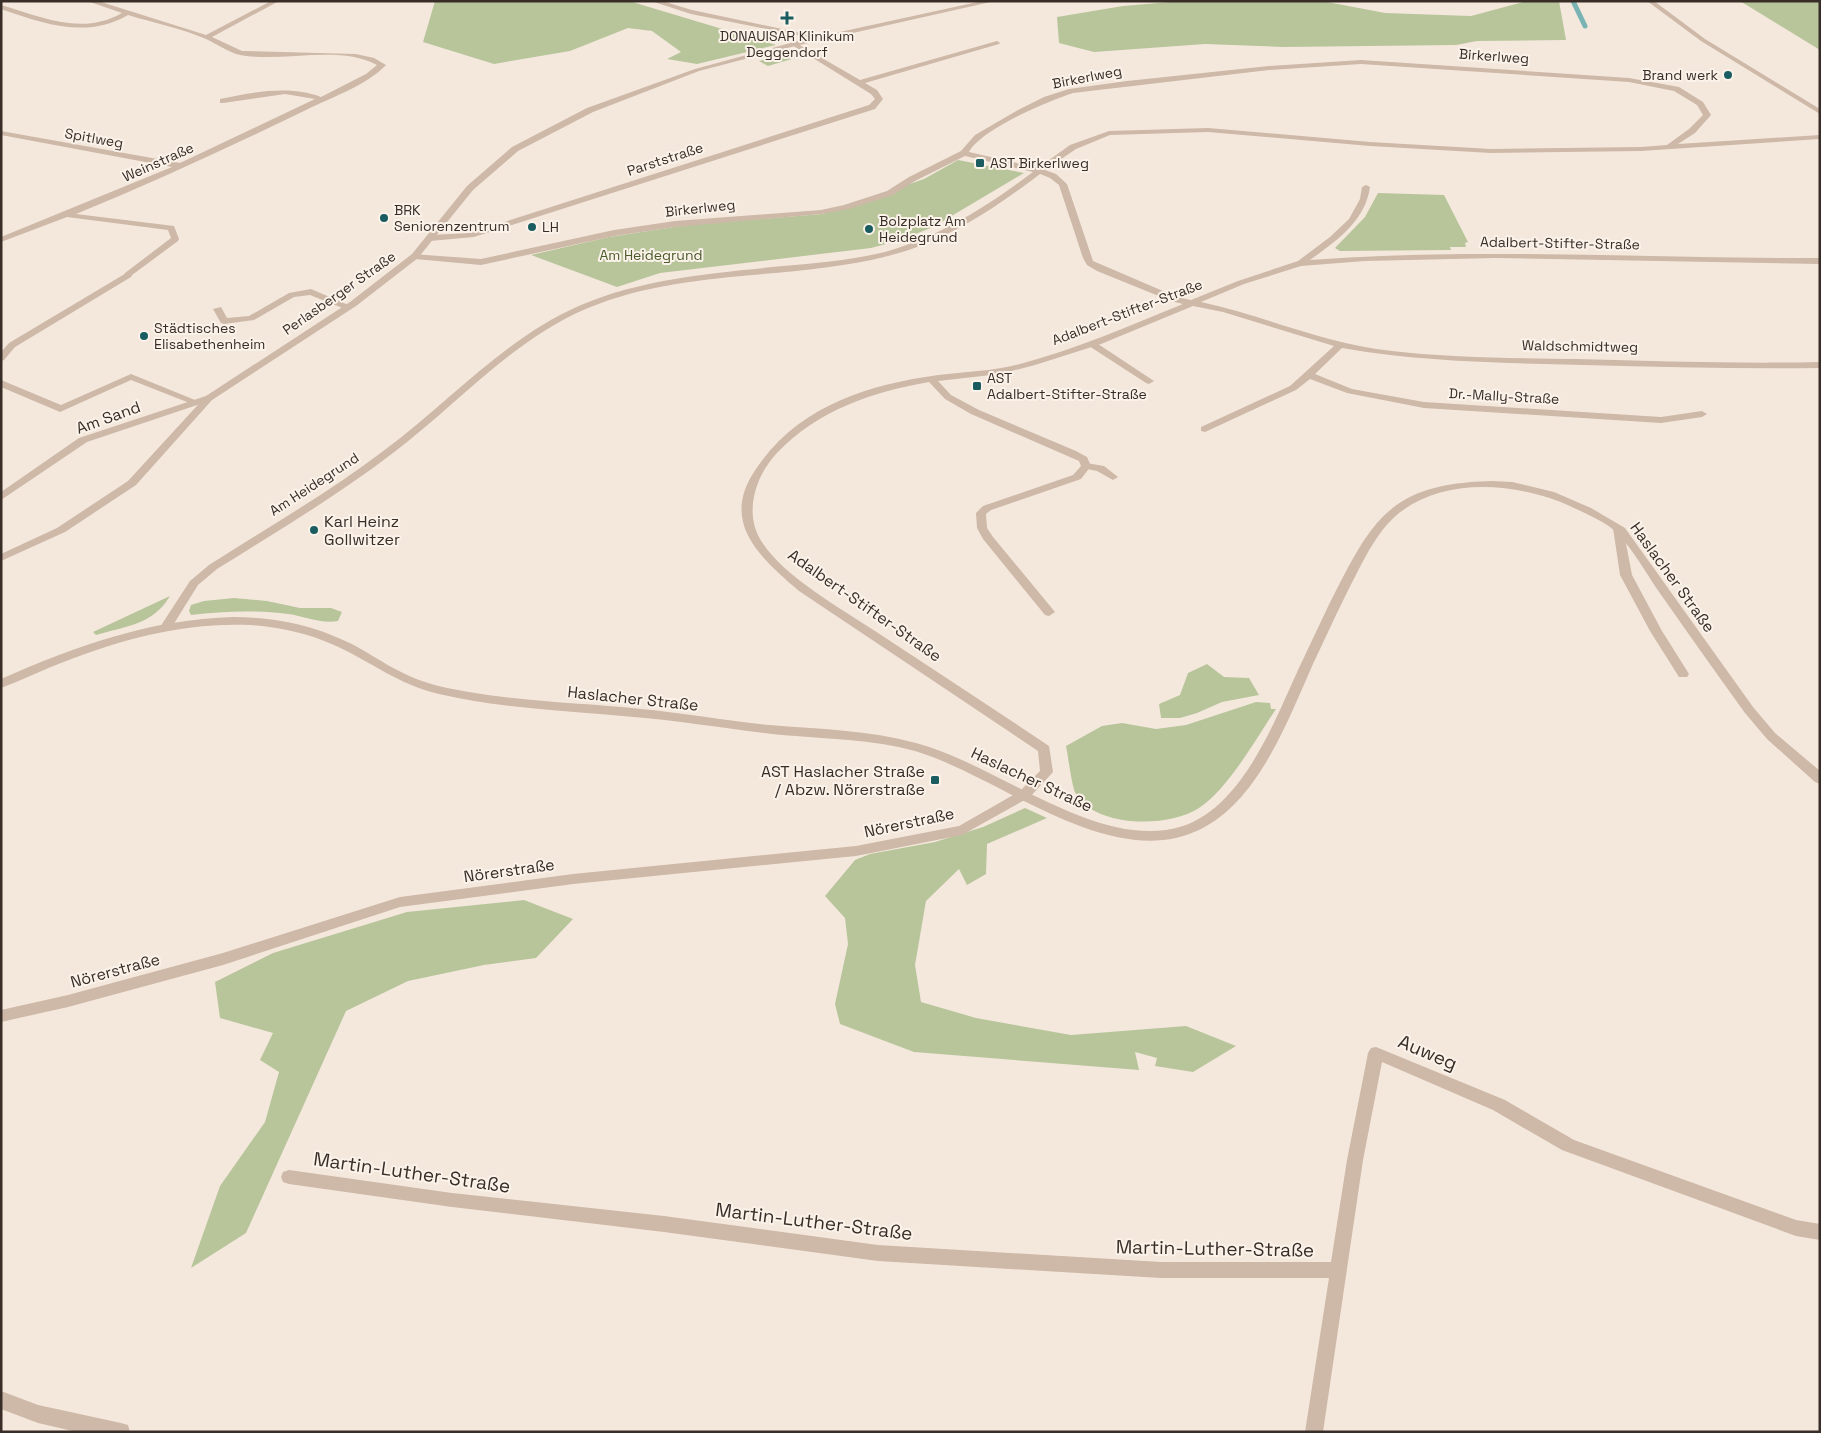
<svg xmlns="http://www.w3.org/2000/svg" width="1821" height="1433" font-family="'Space Grotesk',sans-serif">
<style>
.green{fill:#b8c59b}
.lines{fill:none;stroke-linecap:round;stroke-linejoin:round}
.stream{stroke:#79b3b4;stroke-width:5}
.service{fill:#ceb8a7;fill-rule:evenodd}
.minor{fill:#ceb8a7;fill-rule:evenodd}
.tertiary{fill:#ceb8a7;fill-rule:evenodd}
.poi-dot{fill:#1a5c5f;stroke:#fbf3ea;stroke-width:2}
.labels{text-anchor:middle;stroke-width:4;stroke-linejoin:round;paint-order:stroke}
.far-poi-label{font-size:14px;fill:#392d28;stroke:#fbf3ea;text-anchor:start}
.far-street-label{font-size:14px;fill:#392d28;stroke:#fbf3ea}
.far-park-label{font-size:14px;fill:#4a5a2a;stroke:#fbf3ea}
.street-label{font-size:16px;fill:#392d28;stroke:#fbf3ea}
.poi-label{font-size:16px;fill:#392d28;stroke:#fbf3ea;text-anchor:start}
.near-street-label{font-size:19px;fill:#392d28;stroke:#fbf3ea}
</style>
<rect width="100%" height="100%" fill="#f4e8dd"/>
<path class="green" d="M435,1H629L776,45L697,64L667,59L681,52L652,31L628,28L570,51L494,64L423,42Z
M1182,1H1322L1385,13L1471,16L1527,1H1559L1566,40L1477,41L1456,45L1283,47L1205,44L1094,52L1059,43L1057,17L1123,6Z
M1740,1H1820V50Z
M792,53L802,56L768,66L759,61Z
M958,160L1024,173L933,227L901,240L871,248L660,273L617,287L531,255L609,237L687,225L822,214L924,179Z
M1378,193L1444,195L1468,242L1465,243L1466,247H1450L1451,250L1340,251L1335,248L1365,217Z
M170,596C153,625 126,626 96,635L93,632Z
M234,598L267,601L300,608H331L342,612L338,621C321,624 304,616 288,614C255,610 224,611 191,615L189,611L191,605L204,601Z
M1207,664L1224,677L1249,678L1259,695L1222,702L1197,713L1180,718H1161L1159,704L1180,695L1188,673Z
M1256,702L1270,703L1271,709H1276C1256,739 1228,789 1199,808C1169,828 1096,828 1076,794C1072,789 1068,755 1066,746L1102,726L1122,723L1156,729L1186,725Z
M1025,808L1047,818L987,844L986,874L967,885L959,869L926,901L915,965L921,1002L976,1018L1071,1035L1186,1026L1236,1046L1193,1072L1155,1066L1157,1058L1135,1052L1139,1070L914,1052L840,1024L835,1004L848,944L845,918L825,896L855,860L870,854L935,842L983,827Z
M524,900L573,919L536,958L484,965L408,981L346,1011L246,1233L191,1268L220,1186L265,1122L279,1072L260,1060L273,1033L220,1018L215,982L273,953L407,912Z"/>
<g class="lines">
<path class="stream" d="M1573,1L1585,26"/>
<path class="service" d="M651,1H662L692,10L825,38L822,40L691,14Z
M128,272L132,275L131,277L15,347L4,360L1,361V352L9,343Z
M311,289L353,307L345,309L310,295L294,297L254,320L224,324L221,323L213,309L221,307L227,318L249,316L289,293Z
M1092,341L1095,342L1154,381L1149,384L1146,383L1089,346L1087,344Z
M131,374L200,402L195,405L192,404L131,380L60,412L1,387V380L61,405Z
M1086,463L1104,466L1118,477L1113,480L1097,471L1082,468L1081,466Z"/>
<path class="minor" d="M87,1H98L206,35L271,1H279L212,37L242,51L356,54L374,58L386,65C366,86 332,97 306,110C230,147 154,182 76,214L174,226L179,239L178,241L128,278L124,275L125,273L171,238L168,230L67,217L1,242V237L172,167L1,135V131L180,163L315,99L285,94L223,103H220V99C253,92 289,85 321,97L366,74L377,65C339,44 283,63 240,55C228,52 217,44 206,39C181,28 154,23 128,15C87,39 44,24 1,9V5C42,17 82,36 122,13Z
M1647,1H1654L1705,39L1820,109V114L1701,41Z
M997,41L1000,43L999,44L865,83L877,90L883,99L875,109L474,237L430,241L426,238L430,235L470,233L869,105L875,99L871,94L792,45V43H796L860,80Z
M1361,60L1629,78L1679,87L1703,102L1711,115L1695,133L1678,144L1820,135V139L1641,151L1491,153L1370,146L1208,132L1110,135L1076,149L1045,170L1056,174L1067,184L1093,261L1177,297L1191,300L1238,281L1298,261L1330,237L1349,219L1360,199L1362,187L1366,185L1370,187C1365,222 1336,241 1310,260C1480,247 1650,259 1820,258V264L1495,258L1365,261L1301,266L1244,284L1201,302C1265,316 1326,344 1392,351C1453,358 1515,358 1577,359C1658,361 1739,364 1820,362V368C1741,369 1663,367 1584,365C1503,363 1422,362 1342,348L1315,374L1352,389L1424,402L1661,417L1702,411L1707,414L1702,417L1661,423L1424,408L1347,393L1310,379L1296,390L1205,432L1201,431V427L1290,386L1334,346L1223,312L1193,306L1101,344L1035,365L1000,374L938,381L951,395L979,410L1076,451L1087,457L1091,466L1081,479L991,510L986,514L987,528L993,537L1055,612L1049,616L1045,615L983,539L977,528L976,513L983,506L1073,475L1081,466L1079,461L971,414L945,399L929,382C872,392 818,410 777,453C756,475 744,511 760,539C781,575 840,608 875,631C933,669 991,707 1049,746L1053,772L1030,797L962,835L856,856L573,884L400,907L223,965L68,1007L1,1022V1010L68,995L223,953L400,897L573,874L856,846L959,826L1020,791L1040,771L1038,751L799,591C762,559 720,524 754,472C795,408 865,385 938,375C965,372 993,371 1020,364C1076,349 1129,326 1183,304L1171,301L1097,271L1087,265L1083,258L1059,185L1050,178L1040,174C994,209 945,242 888,256C790,281 684,268 588,308C512,340 458,404 393,453C337,496 276,532 217,569L198,585L170,630L166,631L160,627L190,581L209,565C268,527 330,492 386,449C451,400 505,338 581,305C644,278 715,273 783,266C817,263 852,260 885,252C940,237 988,206 1033,172L965,156L915,181L893,195L849,209L821,214L675,227L614,236L481,265L415,259L412,258V254L481,259L614,230L675,221L821,210L844,205L887,191L909,177L961,151L975,135L1018,110L1044,97L1069,89L1127,81L1269,66ZM1361,64L1629,82L1674,91L1697,105L1703,115L1689,129L1667,145L1641,147L1491,149L1370,142L1208,128L1109,131L1070,145L1038,168L969,152C981,129 1048,101 1073,93L1269,70Z
M209,395L214,398L212,400L87,442L1,500V492L79,438Z
M1618,525L1623,528L1632,575L1662,631L1689,674L1687,677H1679L1650,631L1620,575L1613,528Z
M1376,1047L1505,1100L1574,1140L1796,1220L1820,1224V1240L1796,1236L1562,1150L1493,1110L1382,1062L1363,1160L1323,1432H1305L1329,1278H1161L878,1261L664,1232L452,1207L289,1184L283,1182L281,1177L283,1172L289,1170L452,1193L664,1216L878,1245L1161,1262H1331L1347,1160L1368,1053L1371,1048Z
M1,1391L38,1405L121,1423L128,1425L130,1432H77L38,1423L1,1409Z"/>
<path class="tertiary" d="M982,1H995L795,46L699,71L593,112L518,151L473,190L418,258L356,306L212,400L136,485L65,532L1,561V554L57,528L128,481L206,396L350,302L412,254L467,186L512,147L587,108L695,69L794,42Z
M1492,481L1512,482L1554,492L1591,508L1625,528L1753,707L1775,733L1820,771V784L1815,782L1767,739L1745,713C1715,672 1686,630 1657,589C1645,571 1633,550 1618,534C1607,522 1586,514 1572,507C1520,483 1447,476 1399,513C1382,527 1371,546 1361,565C1344,597 1329,630 1313,664C1288,720 1259,800 1201,829C1111,874 1000,776 915,751C872,739 826,739 782,735C733,730 684,721 634,717C569,711 503,709 439,694C397,684 372,662 334,645C307,633 279,627 250,625C187,622 125,638 66,661C44,669 23,680 1,688V679C75,646 152,619 233,617C270,617 309,624 343,640C364,649 382,663 403,673C424,684 447,688 469,692C526,702 584,703 641,709C684,713 727,721 770,725C819,729 869,730 916,743C995,764 1085,841 1166,830C1237,821 1272,727 1298,670C1313,639 1327,607 1343,577C1358,549 1373,520 1401,502C1428,485 1461,482 1492,481Z"/>
</g>
<g class="poi-dot">
<path d="M784.5 10.5h5v5h5v5h-5v5h-5v-5h-5v-5h5z"/>
<circle cx="1728" cy="75" r="5"/>
<rect x="975" y="158" width="10" height="10" rx="2.5"/>
<circle cx="384" cy="218" r="5"/>
<circle cx="532" cy="227" r="5"/>
<circle cx="869" cy="229" r="5"/>
<circle cx="144" cy="336" r="5"/>
<rect x="972" y="381" width="10" height="10" rx="2.5"/>
<circle cx="314" cy="530" r="5"/>
<rect x="930" y="775" width="10" height="10" rx="2.5"/>
</g>
<g class="labels">
<g class="far-poi-label">
<text x="787" y="41" text-anchor="middle">DONAUISAR Klinikum<tspan x="787" dy="16">Deggendorf</tspan></text>
<text x="1718" y="80" text-anchor="end">Brand werk</text>
<text x="990" y="168">AST Birkerlweg</text>
<text x="394" y="215">BRK<tspan x="394" dy="16">Seniorenzentrum</tspan></text>
<text x="879" y="226">Bolzplatz Am<tspan x="879" dy="16">Heidegrund</tspan></text>
<text x="542" y="232">LH</text>
<text x="154" y="333">Städtisches<tspan x="154" dy="16">Elisabethenheim</tspan></text>
<text x="987" y="383">AST<tspan x="987" dy="16">Adalbert-Stifter-Straße</tspan></text>
</g>
<g class="far-street-label">
<text transform="translate(1494 56) rotate(4)" y="5">Birkerlweg</text>
<text transform="translate(1087 77) rotate(-11)" y="5">Birkerlweg</text>
<text transform="translate(94 138) rotate(10)" y="5">Spitlweg</text>
<text transform="translate(665 159) rotate(-18)" y="5">Parststraße</text>
<text transform="translate(158 162) rotate(-24)" y="5">Weinstraße</text>
<text transform="translate(700 208) rotate(-6)" y="5">Birkerlweg</text>
<text transform="translate(1560 243) rotate(1)" y="5">Adalbert-Stifter-Straße</text>
<text transform="translate(339 293) rotate(-35)" y="5">Perlasberger Straße</text>
<text transform="translate(1127 312) rotate(-21)" y="5">Adalbert-Stifter-Straße</text>
<text transform="translate(1580 346) rotate(1)" y="5">Waldschmidtweg</text>
<text transform="translate(1504 396) rotate(3)" y="5">Dr.-Mally-Straße</text>
<text transform="translate(314 484) rotate(-33)" y="5">Am Heidegrund</text>
</g>
<g class="far-park-label">
<text x="651" y="260">Am Heidegrund</text>
</g>
<g class="street-label">
<text transform="translate(108 417) rotate(-20)" y="6">Am Sand</text>
<text transform="translate(1673 577) rotate(54)" y="6">Haslacher Straße</text>
<text transform="translate(865 605) rotate(35)" y="6">Adalbert-Stifter-Straße</text>
<text transform="translate(633 698) rotate(6)" y="6">Haslacher Straße</text>
<text transform="translate(1032 779) rotate(25)" y="6">Haslacher Straße</text>
<text transform="translate(909 822) rotate(-12)" y="6">Nörerstraße</text>
<text transform="translate(509 870) rotate(-8)" y="6">Nörerstraße</text>
<text transform="translate(115 970) rotate(-15)" y="6">Nörerstraße</text>
</g>
<g class="poi-label">
<text x="324" y="527">Karl Heinz<tspan x="324" dy="18">Gollwitzer</tspan></text>
<text x="925" y="777" text-anchor="end">AST Haslacher Straße<tspan x="925" dy="18">/ Abzw. Nörerstraße</tspan></text>
</g>
<g class="near-street-label">
<text transform="translate(1428 1052) rotate(23)" y="7">Auweg</text>
<text transform="translate(412 1172) rotate(8)" y="7">Martin-Luther-Straße</text>
<text transform="translate(814 1221) rotate(7)" y="7">Martin-Luther-Straße</text>
<text transform="translate(1215 1248) rotate(1)" y="7">Martin-Luther-Straße</text>
</g>
</g>
<rect width="1821" height="1433" fill="none" stroke="#392d28" stroke-width="5"/>
</svg>
